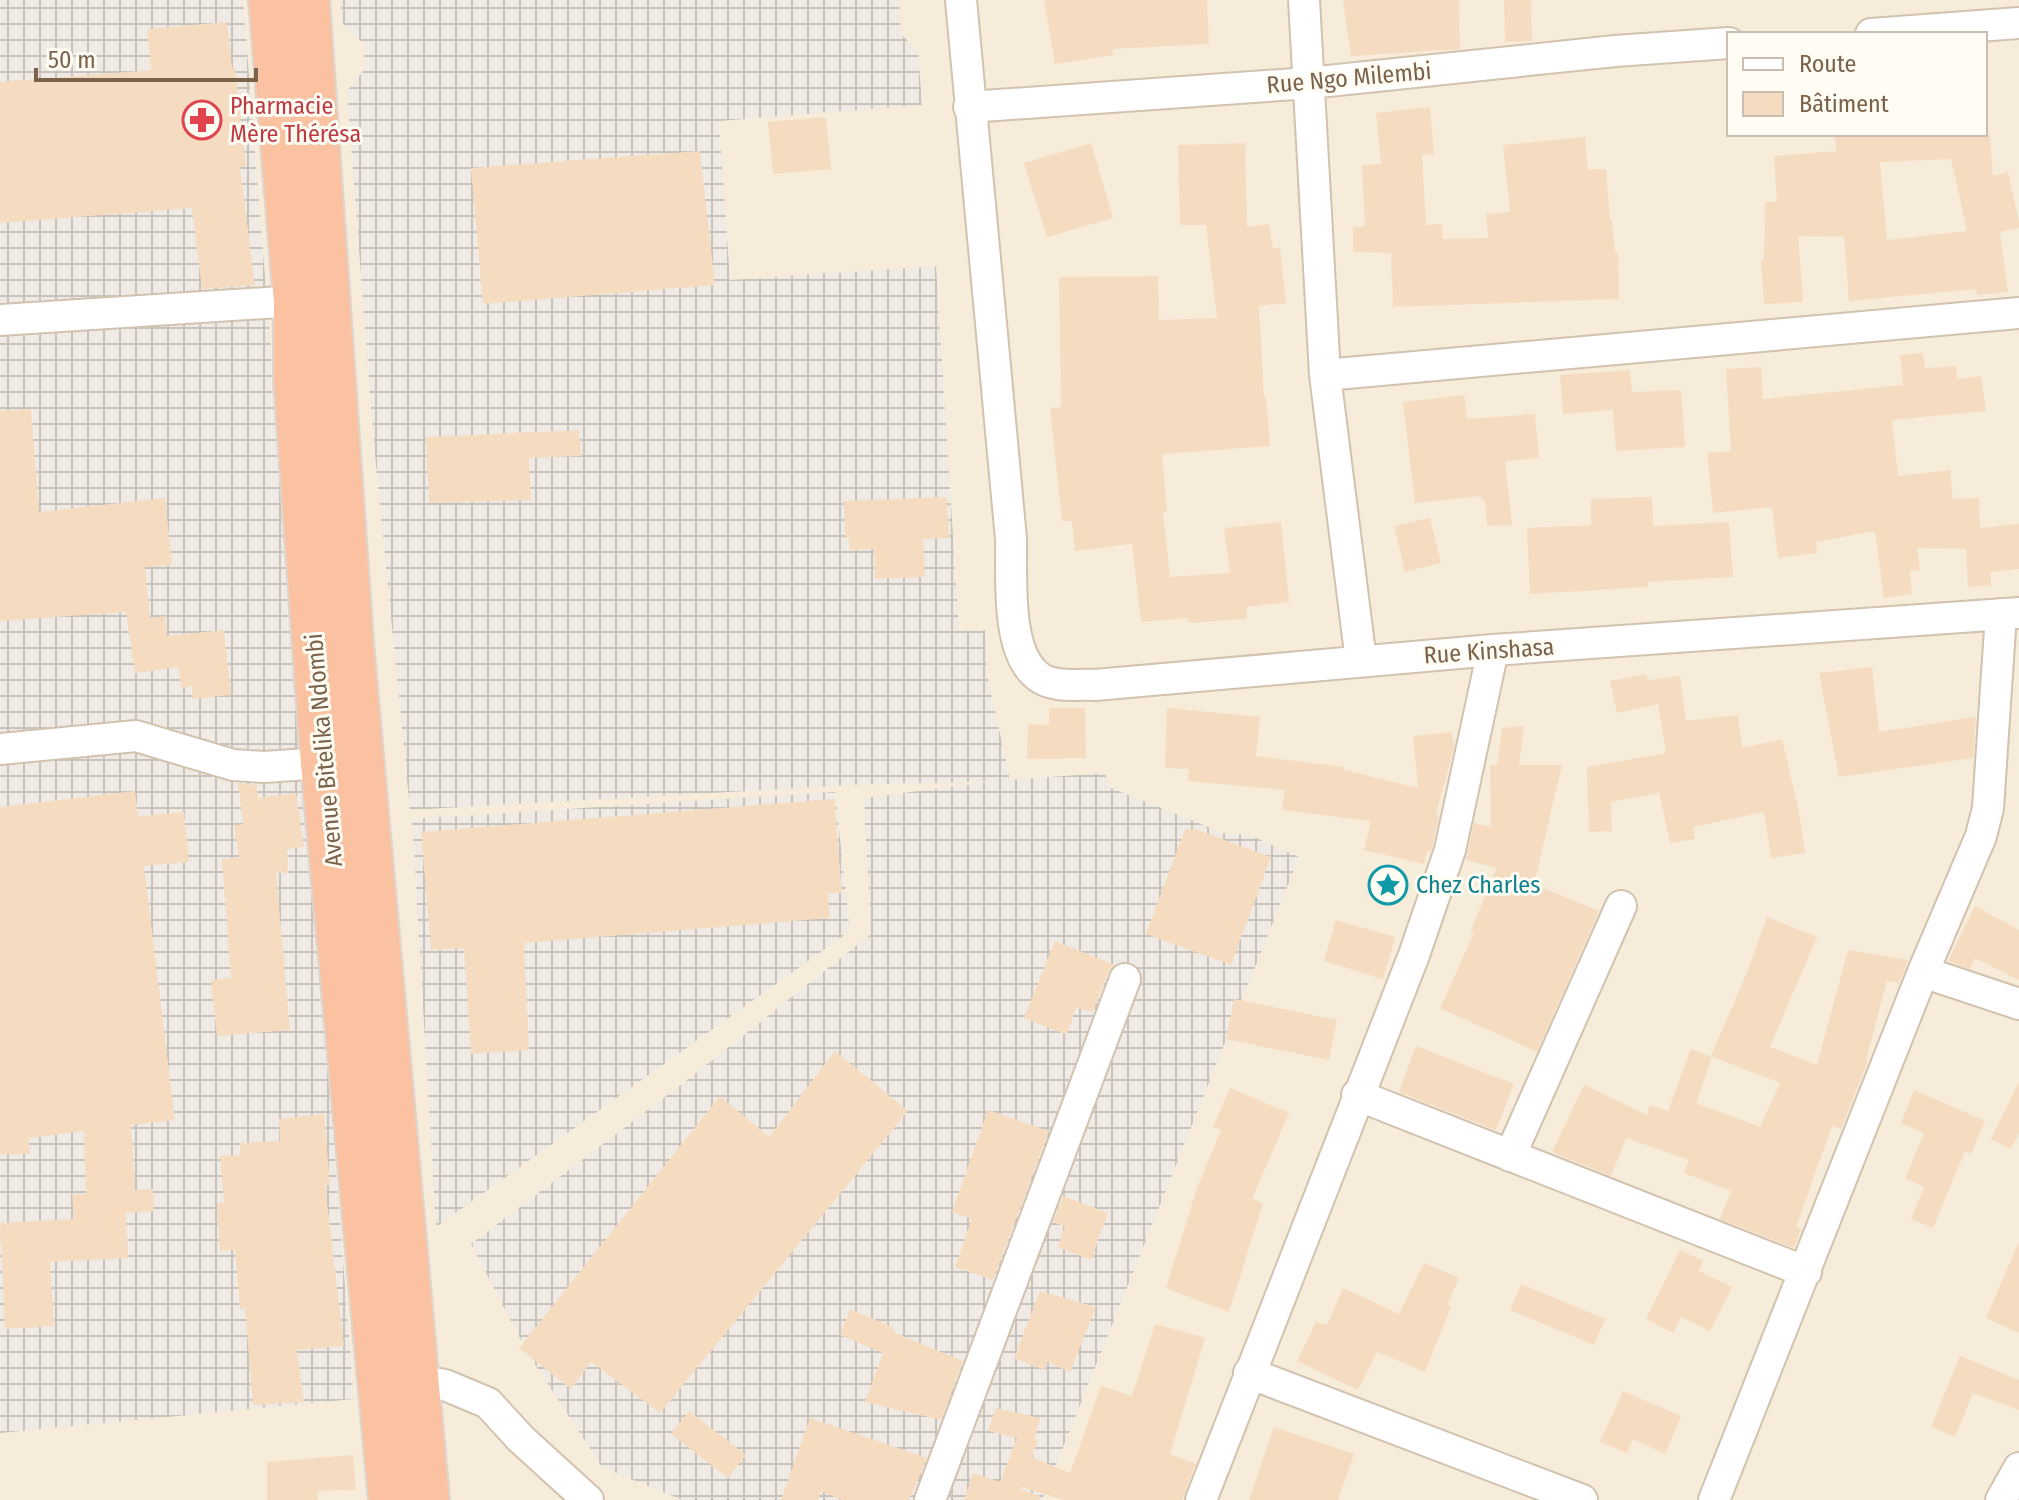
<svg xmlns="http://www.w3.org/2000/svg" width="2019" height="1500" font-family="'Fira Sans Condensed',sans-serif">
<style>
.residential{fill:#f6ecd9;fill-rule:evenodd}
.industrial{fill:url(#industrial-grid)}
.building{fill:#f5dcc1;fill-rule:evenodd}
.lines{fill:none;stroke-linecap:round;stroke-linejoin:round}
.minor-casing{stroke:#d2c2af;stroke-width:34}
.highway-casing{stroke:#ddd6d0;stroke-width:48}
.minor{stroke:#fff;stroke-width:30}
.highway{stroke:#fac2a0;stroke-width:44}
.labels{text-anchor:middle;stroke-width:6;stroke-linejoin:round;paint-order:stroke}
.street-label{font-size:24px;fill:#7b624b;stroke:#fffcf3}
.health-label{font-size:24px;fill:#be3a42;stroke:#fffcf3;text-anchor:start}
.culture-label{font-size:24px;fill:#0d838f;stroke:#fffcf3;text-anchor:start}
</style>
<defs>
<pattern id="industrial-grid" width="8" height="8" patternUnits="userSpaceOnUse" patternTransform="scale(2)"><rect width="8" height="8" fill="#efebe4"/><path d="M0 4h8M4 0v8" fill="none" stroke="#c7c2bb"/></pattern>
</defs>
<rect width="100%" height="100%" fill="#fef9eb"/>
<path class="residential" d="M0,0H2019V1500H0ZM1729,34H1985V134H1729Z"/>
<path class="industrial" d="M0,0H243L354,1399L0,1433Z
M340,0H902L899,4L901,34L918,51L922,105L719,121L730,280L936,266L959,631L985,630L987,674L1010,780L1105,773L1111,788L1226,834L1249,835L1299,857L1042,1500H682L602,1467L527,1352L471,1244L682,1084L871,934L864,798L997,781L853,785L410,810L373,434L347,91L364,70V44L342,23Z
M835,792L850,931L436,1227L412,819Z"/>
<path class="building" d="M1044,0H1207L1209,44L1112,49L1113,55L1055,64Z
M1343,0H1459L1460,49L1351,56Z
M1504,0H1531L1532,41L1505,42Z
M227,22L232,68H235L246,166L240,167L255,285L202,289L192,208L0,223V82L151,70L147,29Z
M1430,107L1434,154L1422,155L1426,225L1442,224L1443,239L1488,238L1486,214L1510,212L1503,145L1585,137L1588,170L1606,169L1610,220H1612L1615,252H1618L1619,299L1393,307L1391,253L1353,252V227H1365L1362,165L1381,164L1376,113Z
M826,117L831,169L773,174L768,122Z
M1834,134H1990L1993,176L2008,172L2019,222V228L2000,232L2008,292L1977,295L1976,289L1849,301L1844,237L1798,236L1803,302L1764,304L1761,260H1764L1765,202H1777L1774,156L1837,151ZM1951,159L1967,231L1887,240L1880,162Z
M1091,143L1113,218L1047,237L1024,163Z
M1245,143L1247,227L1269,224L1273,248H1280L1286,303L1259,306L1264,397L1266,396L1270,446L1162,454L1167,512H1163L1170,577L1230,573L1224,528L1281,522L1289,602L1246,607L1247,619L1188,623V618L1141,622L1132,544L1075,551L1072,521H1062L1050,408L1061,407L1059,277L1158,276L1159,320L1217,318L1206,225H1180L1178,145Z
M700,151L715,285L483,304L471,168Z
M1923,353L1925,368L1956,366L1957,379L1981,376L1986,411L1892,420L1898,476L1950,470L1953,499L1979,498L1980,528L2019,524V569L1990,572L1991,586L1968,587L1966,549L1917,548L1920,570L1910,571L1912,594L1884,598L1875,531L1816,542L1817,553L1778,558L1772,507L1713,513L1707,453L1731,451L1726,369L1761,367L1763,399L1903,385L1900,355Z
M1630,370L1632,392L1681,390L1685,447L1616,451L1613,410L1563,414L1560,375Z
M1464,395L1467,419L1535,414L1539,458L1505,461L1512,525L1487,526L1485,500L1482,501L1481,496L1415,503L1403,402Z
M31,409L39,512L165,498L172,565L145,567L150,618L165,616L167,636L224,630L231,695L193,699L192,686L181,688L179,667L135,673L126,612L0,621V411Z
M579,430L581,456L529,458L531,500L429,503L426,437Z
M947,497L949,538L923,539L925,577L875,579L874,549L850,550L849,538H845L844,501Z
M1652,497L1653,526L1729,522L1733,577L1648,582V587L1530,594L1527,528L1591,525V499Z
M1430,518L1441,563L1405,572L1394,526Z
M1872,667L1879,732L1976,717L1973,758L1839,777L1819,673Z
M1646,674L1648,680L1680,676L1686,721L1738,715L1742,748L1782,739L1799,812L1805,853L1771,858L1764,812L1693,827L1695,839L1670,843L1659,793L1611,802L1612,831L1589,832L1587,767L1666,753L1658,704L1617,713L1610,681Z
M1049,708H1085L1086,758L1027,759L1028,724L1049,725Z
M1167,708L1260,717L1256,756L1344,767V770L1418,788L1413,736L1452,732L1454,748L1436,814L1439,815L1433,845L1430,852L1427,851L1424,864L1364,850L1371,821L1282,810L1285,790L1188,781L1189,769L1165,768Z
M1524,726L1519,765H1562L1534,884L1599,911L1537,1052L1440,1008L1474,933L1470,932L1497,868L1466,860L1474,823L1491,827L1490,765H1497L1502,728Z
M238,783L257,785L258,798L296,793L304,847L287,849L288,873H276L290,1030L217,1036L211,980L231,978L222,859L239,858L234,825L243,824Z
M135,791L138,816L184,812L189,862L144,866L175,1120L131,1125L135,1190L153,1189L154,1211L126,1213L128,1258L50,1262L54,1326L5,1329L0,1223L74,1219L72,1195L86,1194L84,1131L29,1138L30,1154L0,1155V807Z
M834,799L842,893H828L830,918L524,943L529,1050L471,1054L464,948L431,950L421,832Z
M1185,829H1195L1271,857L1231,965L1146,934Z
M1975,906L2019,930V980L1975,958L1970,969L1948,961Z
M1767,917L1817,937L1770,1047L1817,1065L1848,950L1908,960L1899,983L1887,981L1866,1060L1868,1061L1841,1129L1832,1126L1796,1227L1801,1229L1794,1248L1720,1219L1731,1191L1684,1173L1689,1160L1626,1138L1611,1176L1552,1152L1584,1085L1647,1115L1650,1105L1668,1111L1691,1049L1712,1057L1696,1103L1760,1127L1780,1083L1711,1056L1748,970Z
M1336,920L1395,937L1383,979L1324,961Z
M1055,941L1115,965L1108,973L1093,1012L1076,1008L1067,1035L1024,1018Z
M1234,999L1337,1020L1329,1060L1226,1039Z
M1416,1046L1514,1084L1496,1130L1399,1092Z
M835,1051L908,1111L660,1413L591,1362L571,1389L519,1348L720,1096L769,1137Z
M2019,1082V1133L2011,1149L1991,1139Z
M1230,1088L1289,1113L1252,1199L1263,1203L1229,1312L1166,1288L1197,1188L1221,1130L1213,1127Z
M1914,1090L1985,1121L1971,1154L1965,1151L1933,1228L1911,1219L1924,1187L1905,1179L1924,1133L1901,1123Z
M988,1110L1049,1131L993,1280L955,1267L972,1219L952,1212Z
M324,1114L330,1185H325L344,1346L297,1350L304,1402L253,1405L245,1308L240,1309L235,1250L220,1251L217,1203L224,1202L220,1156L241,1155L240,1143L280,1141L279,1119Z
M1063,1196L1108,1213L1091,1260L1057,1247L1065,1227L1053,1222Z
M2019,1242V1333L1986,1318Z
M1680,1250L1703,1261L1699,1271L1732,1287L1710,1331L1681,1317L1673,1333L1646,1319Z
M1424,1263L1459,1278L1447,1305L1451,1307L1425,1372L1377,1352L1358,1390L1297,1361L1316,1322L1327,1325L1343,1288L1399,1314Z
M1521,1284L1605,1319L1594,1345L1510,1310Z
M1040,1291L1096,1307L1070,1372L1047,1362L1044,1370L1014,1358Z
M850,1309L895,1328L893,1332L963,1361L941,1420L865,1402L883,1353L840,1335Z
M1155,1324L1205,1338L1170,1454L1196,1464L1182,1500H1064L1021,1487V1489L1040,1496L1039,1500H964L973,1473L1000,1482L1017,1438L988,1431L996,1408L1040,1418L1035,1439L1038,1441L1032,1457L1070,1473L1101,1386L1132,1396Z
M1960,1356L2019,1380V1410L1973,1393L1955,1437L1931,1427Z
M1623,1391L1681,1416L1665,1454L1633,1439L1627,1453L1600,1442Z
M689,1411L746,1455L728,1478L671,1434Z
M810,1418L927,1458L909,1500H842L821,1491L818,1500H781Z
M1274,1427L1354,1454L1338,1500H1249Z
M353,1455L356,1490L317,1491L318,1500H267V1462Z"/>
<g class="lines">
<g class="minor-casing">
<path id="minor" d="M961,0L1011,539C1012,576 1005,653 1039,677C1053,688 1078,684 1095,685L1493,650L2019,613
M1304,0L1325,375L1361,661
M1871,34L2019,23
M969,107L1309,83L1615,51L1729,43
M0,320L296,301
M1325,375L2019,313
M0,749L136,736L233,765L264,767L339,762
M1923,972L2019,1004
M1357,1095L1806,1272
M1510,1156L1621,906
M1249,1373L1582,1500
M416,1380L445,1385L488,1403L521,1439L588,1500
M930,1500L1125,979
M1201,1500L1414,955L1450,850L1493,650
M1714,1500L1923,972L1981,836L1988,808L2001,614
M2001,1500L2019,1468"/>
</g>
<g class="highway-casing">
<path id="highway" d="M271,0L296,301V380L323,763L391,1500
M307,0L351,643L427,1500"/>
</g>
<use href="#minor" class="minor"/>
<use href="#highway" class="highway"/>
</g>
<defs>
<g id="pharmacy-ring" transform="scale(2)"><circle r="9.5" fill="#fffcf3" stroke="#e0444e" stroke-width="1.5"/><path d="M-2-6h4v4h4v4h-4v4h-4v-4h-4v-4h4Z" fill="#e0444e"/></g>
<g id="sight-ring" transform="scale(2)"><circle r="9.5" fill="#fffcf3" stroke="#0f9aa8" stroke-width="1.5"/><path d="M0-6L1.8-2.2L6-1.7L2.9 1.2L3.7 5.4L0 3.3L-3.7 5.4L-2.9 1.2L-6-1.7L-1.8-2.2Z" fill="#0f9aa8"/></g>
</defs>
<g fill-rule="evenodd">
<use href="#pharmacy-ring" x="202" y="120"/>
<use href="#sight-ring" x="1388" y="885"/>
</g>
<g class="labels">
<g class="street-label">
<text transform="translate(1349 78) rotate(-5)" y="8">Rue Ngo Milembi</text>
<text transform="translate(1489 651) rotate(-4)" y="8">Rue Kinshasa</text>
<text transform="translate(324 750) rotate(-95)" y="8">Avenue Bitelika Ndombi</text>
</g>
<g class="health-label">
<text x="230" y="114">Pharmacie<tspan x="230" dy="28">Mère Thérésa</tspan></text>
</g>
<g class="culture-label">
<text x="1416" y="893">Chez Charles</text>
</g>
</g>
<rect x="1727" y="32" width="260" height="104" fill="#fffcf3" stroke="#cabeb0" stroke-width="2"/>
<rect x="1743" y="58" width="40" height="12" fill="#ffffff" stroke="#cabeb0" stroke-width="2"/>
<text x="1799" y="72" font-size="24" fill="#7b624b">Route</text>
<rect x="1743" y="92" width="40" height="24" fill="#f5dcc1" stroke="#cabeb0" stroke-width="2"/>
<text x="1799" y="112" font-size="24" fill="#7b624b">Bâtiment</text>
<path d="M36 68v12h220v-12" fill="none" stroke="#7b624b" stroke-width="4"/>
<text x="48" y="68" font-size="24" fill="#7b624b" stroke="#fffcf3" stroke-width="6" paint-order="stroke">50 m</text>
</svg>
